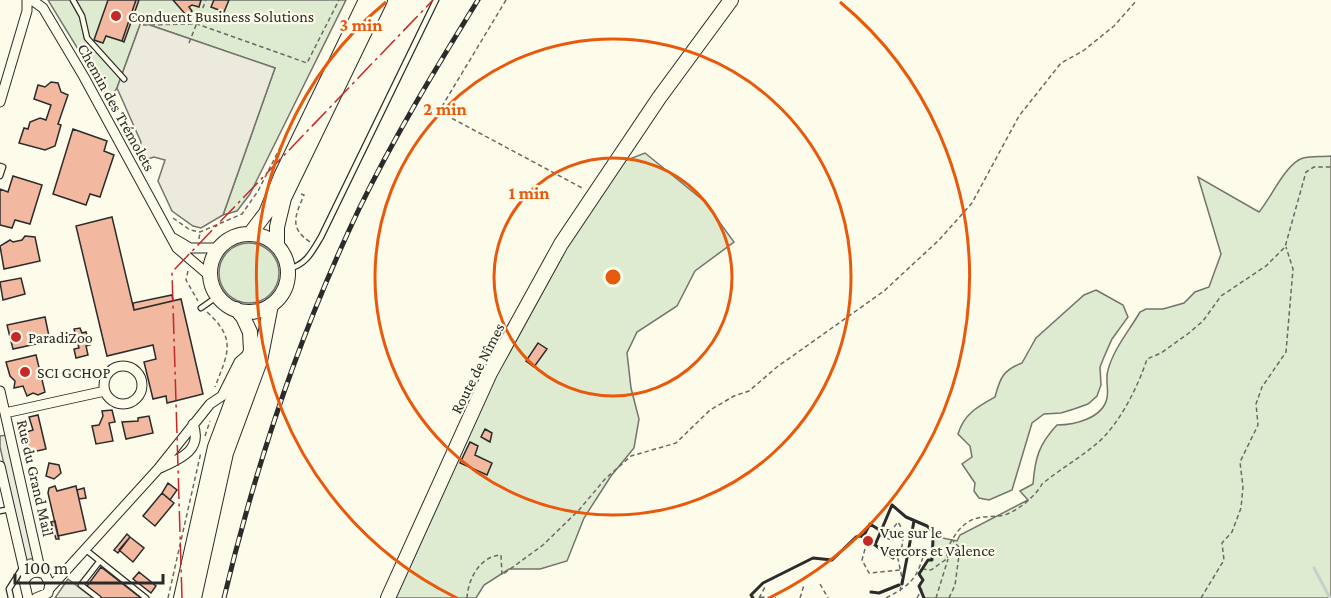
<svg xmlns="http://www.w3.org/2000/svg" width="1331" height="598" font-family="'Crimson Pro',serif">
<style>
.green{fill:#deebd1;stroke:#74746e;stroke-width:1.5}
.parking{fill:#eceadb;stroke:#74746e;stroke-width:1.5}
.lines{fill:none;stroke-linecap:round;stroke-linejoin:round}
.stream{stroke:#c7d0d0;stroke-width:3}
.building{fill:#f2b8a0;stroke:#2b2b2b;stroke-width:1.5}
.service-casing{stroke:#2b2b2b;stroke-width:7}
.minor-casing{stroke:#2b2b2b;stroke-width:11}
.primary-casing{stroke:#2b2b2b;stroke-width:16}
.path{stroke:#6a6964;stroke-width:1.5;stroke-dasharray:4.5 3;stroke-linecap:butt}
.service{stroke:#fdfbea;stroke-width:4.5}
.minor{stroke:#fdfbea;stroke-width:9}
.primary{stroke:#fdfbea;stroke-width:14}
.rail-casing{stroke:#2b2b2b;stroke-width:5}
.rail{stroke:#fdfbea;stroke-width:3;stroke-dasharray:9;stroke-linecap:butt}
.wall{stroke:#2b2b2b;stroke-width:3}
.power{stroke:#c62828;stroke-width:1.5;stroke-dasharray:21 4.5 3 4.5;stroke-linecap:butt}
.ring{fill:none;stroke:#e8590c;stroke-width:3}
.poi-dot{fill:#c62828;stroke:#fdfbea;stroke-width:2}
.labels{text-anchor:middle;stroke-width:4.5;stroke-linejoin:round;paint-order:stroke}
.poi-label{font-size:16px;fill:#2b2b2b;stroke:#fdfbea;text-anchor:start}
.street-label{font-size:16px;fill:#2b2b2b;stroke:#fdfbea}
.centre{fill:#e8590c;stroke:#fdfbea;stroke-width:3}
.ring-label{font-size:18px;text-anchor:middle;font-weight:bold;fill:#e8590c;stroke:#fdfbea;stroke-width:4.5;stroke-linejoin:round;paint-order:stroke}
</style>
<rect width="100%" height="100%" fill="#fdfbea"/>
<path class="green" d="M48,0H346L250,194L237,211L223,215L275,68L141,22L117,88L109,100Z
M645,153L704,201L734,242L695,271L677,306L637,332L627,353L631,388L639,419L634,448L611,476L584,518L567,561L540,569H509L484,585L476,598H388L490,373L616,164Z
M1331,156V598H924L919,586L923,580L919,574L928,560H932L933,539L938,537L957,541L960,535L1028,500L1020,491L1033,484C1035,458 1039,444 1057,425C1075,425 1103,418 1107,398C1109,389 1105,379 1108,370C1114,348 1129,331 1140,312L1146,309H1163L1184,303L1195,292L1209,287L1221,254L1198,177L1259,212C1271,198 1286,163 1303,158C1311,156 1322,157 1331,156Z
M219 273a30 30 0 1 1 60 0a30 30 0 1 1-60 0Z
M1096,290L1123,305L1128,317L1112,339L1104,357L1100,367L1101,385L1097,396L1088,404L1074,409L1061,413L1044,414L1032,423L1012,490L989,500L979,498L974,491L975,483L962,464L972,457L970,446L958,434C964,414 977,407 995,397C1000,378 1003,370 1022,363L1036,338L1084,295Z"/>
<path class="parking" d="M141,22L275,68L223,215L201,228L193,226L172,211L158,181L165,160L154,157L144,160L139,150L141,142L117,88Z
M7,435L35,558L26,560L0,447V436Z
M68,579L93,598H55Z"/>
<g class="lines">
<path class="stream" d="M1314,568L1330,598"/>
</g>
<path class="building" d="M108,0H136L122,41L106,36L103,43L94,40Z
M136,0H139L124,42L122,41Z
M173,0H201L199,7L192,5L189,7L192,11L186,15Z
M214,0H229L224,12L211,7Z
M51,82L58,83L61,92L68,95L58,124L61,125L55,146L45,150L19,143L24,128L28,129L30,122L40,118L46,120L51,105L34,99L38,85L45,87Z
M73,129L107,141L104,151L114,155L100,197L90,194L86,205L53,194Z
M13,176L42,185L30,224L15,220L12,228L0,225V189L8,192Z
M112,217L134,310L181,299L203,394L167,403L166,396L153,399L144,362L156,359L153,345L107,356L76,226Z
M25,236L35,237L40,261L4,269L0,246L10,240L13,242L22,240Z
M21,278L25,294L3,300L0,282Z
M172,295L173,301L134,310L133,303Z
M45,317L50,341L13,349L7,325Z
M80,328L82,333L86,332L90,345L86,346L88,355L76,358L74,349L79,348L74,329Z
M538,343L547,349L534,367L526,361Z
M36,355L45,392L38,395L33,393L27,396L23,386L14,388L15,381L10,376L6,362Z
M112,410L115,422L109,423L113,441L96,444L92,426L99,425L103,416L102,411Z
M38,415L46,449L28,453L23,433L33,430L29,417Z
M149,416L153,433L126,439L122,422L138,421V418Z
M485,429L492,433L490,442L481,437Z
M470,442L478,446L475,455L492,463L487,475L460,463Z
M49,463L59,465L61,473L54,479L46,476Z
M168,483L177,490L170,500L162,493Z
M55,486L57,491L76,486L86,530L58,536L48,493L49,488Z
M84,488L86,498L79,499L77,490Z
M162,493L174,503L155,526L143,516Z
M55,521L59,539H56L51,522Z
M127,534L130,537L118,553L114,550Z
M130,537L144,548L133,562L119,550Z
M101,567L141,598H102L87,586Z
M139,572L156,586L151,593L133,579Z"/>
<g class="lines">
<g class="service-casing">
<path id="service" d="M73,0L82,16L87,38L124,79
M0,166L3,167L0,176
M288,269C306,265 312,252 321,237L436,0
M201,308L218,296
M0,511L10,509
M86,550L146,598
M11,598L9,589L23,567
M98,598L81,585L99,562"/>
</g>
<g class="minor-casing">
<path id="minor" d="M32,0L43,8L84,77L177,248L211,277
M0,102L27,11V0
M173,238L190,248H219
M104 385a19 19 0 1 1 38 0a19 19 0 1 1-38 0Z
M0,391L41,573
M5,413L105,391
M0,466L26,578
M160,468C180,459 203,450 193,424
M50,588L158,469L210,404L222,396L239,362L247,355
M28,598L24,581C29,572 35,571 44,573L50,584L48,593L36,598"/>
</g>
<g class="primary-casing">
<path id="primary" d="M250,234L266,213L282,174L366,0
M210 273a39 39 0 1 1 78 0a39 39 0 1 1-78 0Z
M277,246V227L284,198L380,0
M181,598L215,447L251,351L250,332L243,317L236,309
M194,598L226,453L260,361L271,305
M388,598L490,373L561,244L659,98L731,0"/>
</g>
<path class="path" d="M506,0L441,108L442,113L584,189
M143,25L197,24L307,63L339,0
M189,43L206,0
M301,194L304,195C295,216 289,228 310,242
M173,218L190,230L200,232L242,214L258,191L281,146
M199,239L200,232
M188,271L186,280L198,301
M207,312C237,339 228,353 215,387
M205,436L210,421
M879,535L891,540L895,535L891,531L898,522L904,532L902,546L897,554L902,578L900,592
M865,549L862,560L869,573L900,570
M922,569L931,570L948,558L946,551C952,540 957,529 968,522C977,516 988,517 999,516C1014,515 1036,496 1042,484C1059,470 1078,459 1095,445C1118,427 1138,387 1147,359L1161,353L1189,333L1203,321L1221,296L1266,266L1285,247L1306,172L1314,167H1331
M820,584L828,598
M760,597L776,598
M168,598L201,452
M467,598C468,579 480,556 501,555L502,575L543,545L579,510L605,479L631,456L676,443L710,410L734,396L749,391L777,367L884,291L939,240L972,203L1019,116L1061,63L1083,51L1114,26L1137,0
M759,598L765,587
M800,598L804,585
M886,598C914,583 917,578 926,547
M917,598L922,589
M936,598L948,559
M949,598L955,585L960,548L953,541
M1201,598L1224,560L1222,543L1232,532L1241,508L1243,487L1240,462L1258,425L1256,404L1262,387L1286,352L1293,269L1286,247"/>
<use href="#service" class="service"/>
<use href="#minor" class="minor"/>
<use href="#primary" class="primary"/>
<g class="rail-casing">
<path id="rail" d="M224,598C256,464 300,333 359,209C394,137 436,68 478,0"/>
</g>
<use href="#rail" class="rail"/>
<path class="wall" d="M861,536L875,545L881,531
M875,545L893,558
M902,584L914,521
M871,592L879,593L899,585
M753,598L751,595L763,583L813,558L832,560L856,537L864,535L870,524L881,531L892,505L906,517L927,526L938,537L933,539L932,560H928L919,574L923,580L919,586L924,598"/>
<path class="power" d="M182,598L172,272L433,0"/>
</g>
<g class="ring">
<circle cx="613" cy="277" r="119"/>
<circle cx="613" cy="277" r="238"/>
<path d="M457 598A357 357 0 0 1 386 2M840 2A357 357 0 0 1 769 598"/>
</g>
<g class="poi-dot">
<circle cx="116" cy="16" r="6"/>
<circle cx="16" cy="337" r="6"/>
<circle cx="25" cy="372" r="6"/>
<circle cx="868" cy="541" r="6"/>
</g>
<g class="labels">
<g class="poi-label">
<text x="128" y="22">Conduent Business Solutions</text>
<text x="28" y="343">ParadiZoo</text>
<text x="37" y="378">SCI GCHOP</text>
<text x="880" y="538">Vue sur le<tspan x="880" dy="18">Vercors et Valence</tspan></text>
</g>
<g class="street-label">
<text transform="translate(117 107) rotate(61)" y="6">Chemin des Trémolets</text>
<text transform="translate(477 368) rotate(-63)" y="6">Route de Nîmes</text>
<text transform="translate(36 478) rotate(77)" y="6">Rue du Grand Mail</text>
</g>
</g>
<circle cx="613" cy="277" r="9" class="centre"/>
<g class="ring-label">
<text x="361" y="31">3 min</text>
<text x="445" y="115">2 min</text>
<text x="529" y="199">1 min</text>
</g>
<path d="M15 574v9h148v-9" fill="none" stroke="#2b2b2b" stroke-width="3"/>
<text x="24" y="574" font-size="18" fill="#2b2b2b" stroke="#fdfbea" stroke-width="4.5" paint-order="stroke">100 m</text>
</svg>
